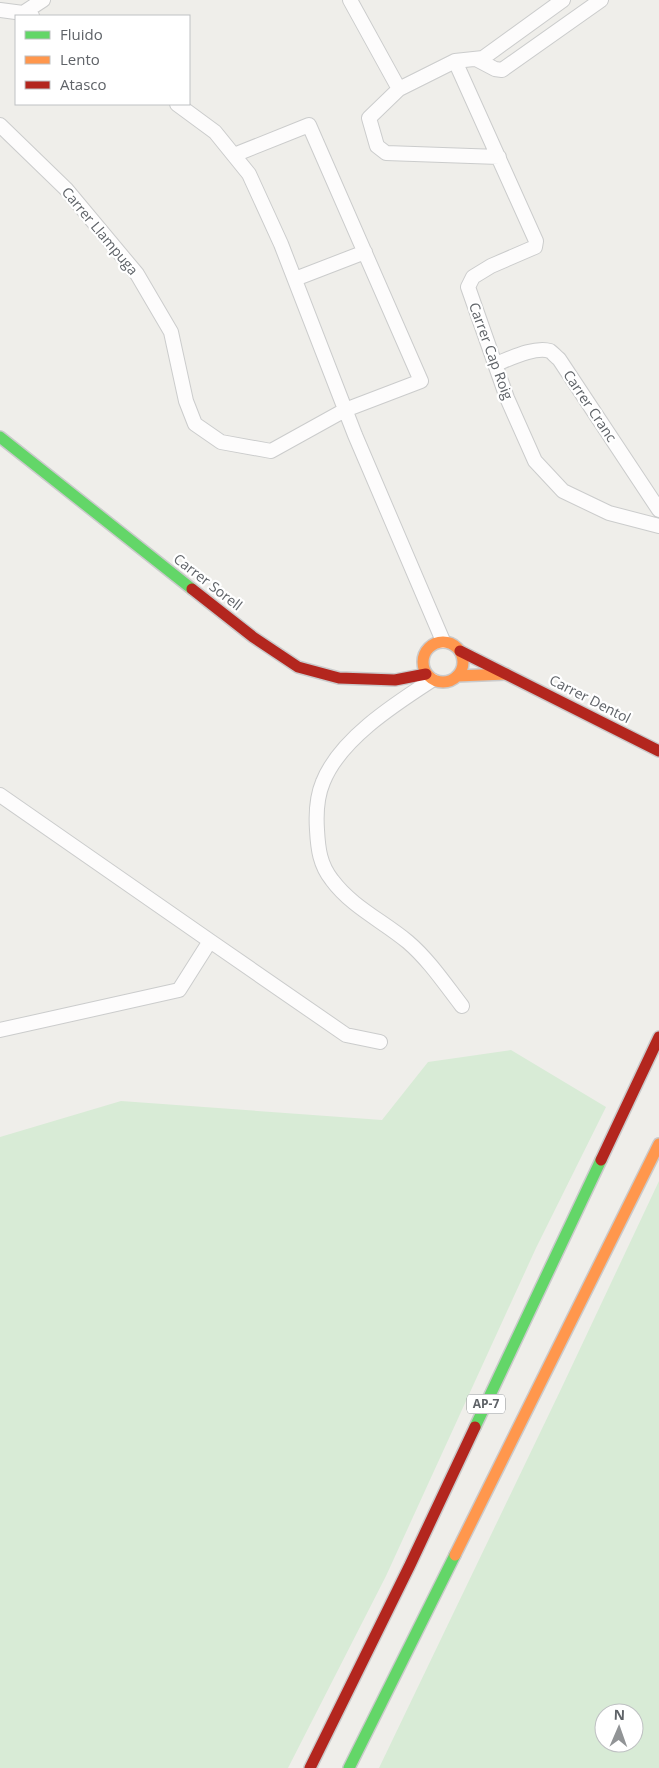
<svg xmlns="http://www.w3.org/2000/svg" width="659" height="1768" font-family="'Open Sans',sans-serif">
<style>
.green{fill:#d8ebd6;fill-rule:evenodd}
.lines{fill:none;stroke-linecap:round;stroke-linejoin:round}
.street-casing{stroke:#cbcccc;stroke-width:16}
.fast-casing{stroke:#cacacb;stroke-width:14}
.slow-casing{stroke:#cacacb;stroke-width:14}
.jam-casing{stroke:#cacacb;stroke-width:14}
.street{stroke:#fdfcfc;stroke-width:14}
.fast{stroke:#63d668;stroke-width:11}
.slow{stroke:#ff974d;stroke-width:11}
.jam{stroke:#b3261e;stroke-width:11}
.labels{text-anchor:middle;stroke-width:4.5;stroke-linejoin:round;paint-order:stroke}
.shield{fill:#fff;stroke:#8f9295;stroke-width:1}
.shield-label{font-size:12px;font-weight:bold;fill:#5f6368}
.street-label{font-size:14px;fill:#5f6368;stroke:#fff}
</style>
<rect width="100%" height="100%" fill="#efeeea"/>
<path class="green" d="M511,1050L606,1107L536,1248L386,1576L288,1768H0V1137L121,1101L382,1120L428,1062Z
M659,1181V1768H379L562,1387ZM604,1713H634V1743H604Z"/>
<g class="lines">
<g class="street-casing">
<path id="street" d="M350,0L399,89L455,61L483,58L563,0
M0,10L23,13L32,16
M23,13L43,0
M476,59L495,69L502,70L601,0
M455,61L536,241L535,247L491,266L473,277L468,287L507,398L535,461L563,491L609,513L659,526
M399,89L369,118L377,146L386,153L499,157
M177,104L215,132L249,174L281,244L355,435L443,641
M0,125L66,189L137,274L171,332L186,401L195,424L221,442L271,451L345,410L421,381L309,125L234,155
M295,279L365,252
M496,364C509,359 535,346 550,351C553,353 556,357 559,359L659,510
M432,680C395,704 340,739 323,782C317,796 316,815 317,830C318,849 320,865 332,880C352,907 383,921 408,942C429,960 445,984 462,1006
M0,795L210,941L179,990L0,1030
M210,941L346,1035L380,1042"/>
</g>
<g class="fast-casing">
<path id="fast" d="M0,437L192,589
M475,1427L601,1160
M349,1768L455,1555"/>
</g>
<g class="slow-casing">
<path id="slow" d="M423 662a20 20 0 1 1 40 0a20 20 0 1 1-40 0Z
M457,676L506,674
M455,1555L659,1144"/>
</g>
<g class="jam-casing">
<path id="jam" d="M192,589L253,637L298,667L339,678L395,680L426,674
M460,651L659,751
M601,1160L659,1037
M310,1768L410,1565L475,1427"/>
</g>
<use href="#street" class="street"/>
<use href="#fast" class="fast"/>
<use href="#slow" class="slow"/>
<use href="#jam" class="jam"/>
</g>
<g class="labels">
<rect class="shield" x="467" y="1394.5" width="38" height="19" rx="4"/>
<g class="shield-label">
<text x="486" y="1408">AP-7</text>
</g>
<g class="street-label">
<text transform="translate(100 231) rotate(50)" y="5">Carrer Llampuga</text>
<text transform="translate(491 351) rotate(70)" y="5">Carrer Cap Roig</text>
<text transform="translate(590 406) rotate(56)" y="5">Carrer Cranc</text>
<text transform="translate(208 582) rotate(38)" y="5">Carrer Sorell</text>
<text transform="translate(590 699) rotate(27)" y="5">Carrer Dentol</text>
</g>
</g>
<rect x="15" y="15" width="175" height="90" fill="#ffffff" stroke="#bfc1c3"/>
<rect x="25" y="31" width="25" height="8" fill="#63d668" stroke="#bfc1c3"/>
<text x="60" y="40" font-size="15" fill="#5f6368">Fluido</text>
<rect x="25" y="56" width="25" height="8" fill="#ff974d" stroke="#bfc1c3"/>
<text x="60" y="65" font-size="15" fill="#5f6368">Lento</text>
<rect x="25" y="81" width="25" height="8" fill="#b3261e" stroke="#bfc1c3"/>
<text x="60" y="90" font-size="15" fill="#5f6368">Atasco</text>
<g transform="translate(619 1728) rotate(2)"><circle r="24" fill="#ffffff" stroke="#bfc1c3"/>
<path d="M0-4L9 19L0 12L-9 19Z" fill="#919496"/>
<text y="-8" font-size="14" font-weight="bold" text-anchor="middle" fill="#5f6368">N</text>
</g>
</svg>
